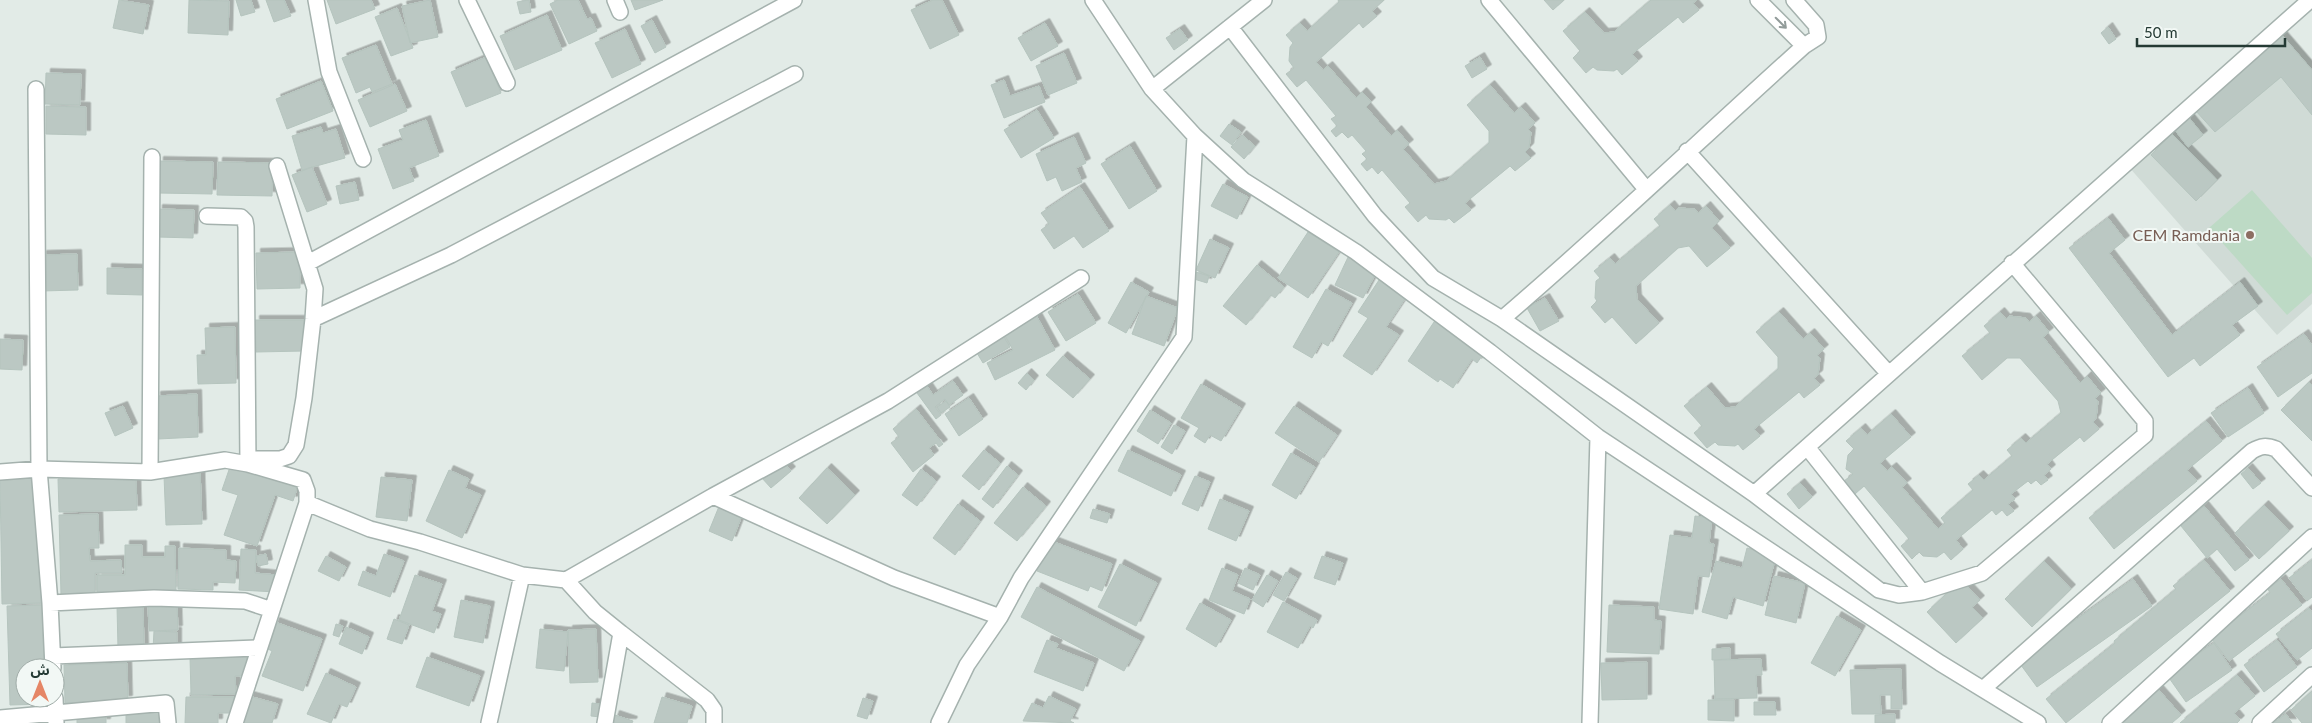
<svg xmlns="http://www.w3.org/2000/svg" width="2312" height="723" font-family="Lato,'Noto Sans Arabic',sans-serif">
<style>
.built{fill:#d0dbd6}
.green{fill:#bddac5}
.building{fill:#bbc8c3;stroke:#b5c4be;filter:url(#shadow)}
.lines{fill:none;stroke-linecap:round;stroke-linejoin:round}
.minor-casing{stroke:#a5b2ae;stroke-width:18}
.minor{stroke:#fff;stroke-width:15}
.oneway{stroke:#929c9a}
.education-dot{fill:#8d6e63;stroke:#f2f8f5;stroke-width:2}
.labels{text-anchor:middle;stroke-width:4;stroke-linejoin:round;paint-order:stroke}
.education-label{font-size:16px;fill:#785e54;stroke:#f2f8f5;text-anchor:end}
</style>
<defs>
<filter id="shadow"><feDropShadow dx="4.5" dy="-4.5" stdDeviation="0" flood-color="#0004"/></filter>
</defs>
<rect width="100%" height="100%" fill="#e2ebe7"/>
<path class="built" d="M2286,31L2312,61V304L2277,335L2128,166Z"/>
<path class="green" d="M2252,190L2312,258V293L2287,315L2209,228Z"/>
<path class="building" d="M119,0L149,5L143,34L113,28Z
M189,0L229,1L228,35L188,33Z
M236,0H251L255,12L241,16Z
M266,0H284L291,16L274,22Z
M327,0H371L375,9L336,24Z
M430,0L438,37L410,43L402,6Z
M529,0L531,12L520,14L517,2Z
M558,0H578L587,19L591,18L597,31L569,44L550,4Z
M631,0H663L635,10Z
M933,0H942L959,35L930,49L911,10Z
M1338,0H1384L1372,11L1377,16L1363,28L1359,23L1316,62L1323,70L1328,66L1356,98L1362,92L1371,102L1366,107L1391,136L1397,130L1409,144L1403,149L1434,184L1446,181L1489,143V131L1467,105L1490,85L1514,113L1521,107L1535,123L1528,129L1531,132L1529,148L1525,152L1531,158L1515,171L1510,166L1465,203L1471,210L1454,223L1449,218L1446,220L1429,219L1426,215L1418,222L1405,207L1410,203L1382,170L1378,174L1372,167L1367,171L1361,164L1367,159L1362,154L1366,151L1352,135L1348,138L1342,132L1336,137L1331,131L1337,126L1331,119L1336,116L1306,80L1297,87L1286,74L1294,68L1289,61L1290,47L1293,43L1286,35L1300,23L1307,31L1339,2Z
M1544,0H1564L1553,10Z
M1651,0H1697L1693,3L1699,10L1683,23L1678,17L1632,54L1638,61L1622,75L1617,69L1614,71L1597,70L1593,67L1586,73L1573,58L1580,51L1563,31L1585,12L1604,33L1614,32Z
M397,8L413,48L391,56L375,17Z
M547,15L562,50L515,70L500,36Z
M652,20L666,47L655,53L641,26Z
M1045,23L1058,46L1031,61L1018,38Z
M2108,27L2116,39L2109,44L2101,33Z
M625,29L641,64L612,78L595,43Z
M1180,29L1188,40L1174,50L1166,38Z
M2281,34L2312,70V115L2281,77L2215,132L2195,110Z
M376,45L392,84L372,92L370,87L356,93L342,58Z
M1064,53L1077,83L1048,95L1036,66Z
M486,57L501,93L466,107L451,72Z
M1480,57L1487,69L1472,78L1465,66Z
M46,73L81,74L80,105L45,104Z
M1004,80L1010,96L1039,86L1045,102L1004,118L991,85Z
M321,81L333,111L287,129L276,99Z
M395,84L407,111L370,127L358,100Z
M46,106L86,107V135L46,134Z
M1037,110L1054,138L1021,158L1004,130Z
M2186,114L2203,135L2188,147L2171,125Z
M426,120L439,156L409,168L414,181L393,189L378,149L403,140L399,130Z
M1229,124L1241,132L1232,145L1220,136Z
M321,127L323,133L336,129L345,158L302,170L292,136Z
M2172,134L2217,180L2196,201L2151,155Z
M1242,135L1255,146L1244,159L1231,147Z
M1074,137L1086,163L1076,168L1082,182L1062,191L1056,177L1047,181L1036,154Z
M1130,146L1157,191L1129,209L1101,164Z
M159,161L213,162L212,194L158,193Z
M218,162L273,163L272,196L217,195Z
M312,167L327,204L307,212L292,175Z
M355,182L359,200L340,204L336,186Z
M1223,184L1248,197L1237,219L1211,206Z
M1080,187L1109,231L1083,248L1074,236L1054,249L1041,230L1049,224L1041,213Z
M1670,205L1675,211L1678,208L1695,209L1698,213L1706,206L1719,221L1712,228L1730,248L1707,267L1689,246L1678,248L1636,286L1637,299L1659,323L1636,344L1612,317L1605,323L1591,307L1597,301L1595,298L1596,281L1600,278L1594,271L1610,258L1615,264L1660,226L1654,219Z
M158,209L194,210L193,238L157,237Z
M2108,218L2125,240L2109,253L2172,335L2240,282L2258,306L2232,325L2240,335L2200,366L2194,358L2168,377L2069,248Z
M1308,232L1339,252L1308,298L1278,278Z
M1210,239L1229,248L1215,278L1196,270Z
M300,252V288L257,289L256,253Z
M77,254L78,290L42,291V255Z
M1349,255L1378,269L1363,298L1335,285Z
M1257,265L1284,287L1275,298L1271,295L1246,325L1223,306Z
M107,268L142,269V295L107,294Z
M1196,272L1209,276L1207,283L1194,279Z
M1381,277L1408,294L1386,327L1399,335L1372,375L1343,356L1368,318L1358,312Z
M1131,282L1149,292L1126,333L1108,323Z
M1326,289L1352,303L1328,346L1321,342L1312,358L1293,347Z
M1078,294L1096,323L1066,341L1048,312Z
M1146,296L1178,308L1164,346L1132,334Z
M1545,298L1559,321L1540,331L1527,308Z
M1779,312L1803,339L1810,333L1824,349L1817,355L1820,358L1818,375L1814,378L1820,385L1804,398L1799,392L1754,429L1760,436L1743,450L1738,444L1735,446L1718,445L1715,442L1707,448L1694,433L1702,426L1684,406L1707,387L1725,408L1735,407L1778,369V357L1756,332Z
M2000,312L2006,319L2009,316L2026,318L2029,322L2036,316L2049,332L2043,337L2080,383L2087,376L2101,393L2095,398L2098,401L2096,418L2093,422L2099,429L2084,442L2080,437L2047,464L2051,469L2044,475L2048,480L2041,485L2036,480L2031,484L2028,481L2011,494L2015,499L2008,504L2014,511L2007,516L2002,510L1996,515L1992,510L1956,540L1963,549L1951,560L1944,552L1937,557L1923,556L1919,552L1912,559L1901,546L1909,539L1864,486L1855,494L1844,481L1853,474L1846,469L1848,455L1854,449L1846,441L1861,428L1867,435L1891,414L1911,437L1880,463L1887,471L1892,467L1907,483L1902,487L1938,529L1945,523L1941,518L1973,490L1968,484L1979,475L1984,480L2012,456L2007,450L2021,438L2026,443L2061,413L2058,401L2020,358H2007L1982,380L1962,356L1990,333L1984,326Z
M1036,315L1055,350L995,380L987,363L1013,350L1003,332Z
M1436,319L1484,353L1477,363L1472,359L1453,388L1440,379L1438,382L1408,361Z
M255,320H305V351L256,352Z
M235,327L236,383L198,384L197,355H206L205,328Z
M2304,334L2312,345V373L2278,397L2257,367Z
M1004,337L1010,347L983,363L977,353Z
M0,339L23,340L22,370L0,369Z
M1063,356L1090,379L1073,398L1046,375Z
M1027,373L1034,380L1026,390L1018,383Z
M953,381L963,395L949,405L945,399L935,407L941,415L936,419L917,393L927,386L933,395Z
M2309,382L2312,385V441L2281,410Z
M1201,384L1241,408L1221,441L1210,435L1205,443L1194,436L1199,428L1181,418Z
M2248,388L2264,413L2228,437L2211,413Z
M197,394L198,437L158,439L156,396Z
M969,398L983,419L959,436L945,414Z
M946,401L950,407L941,413L937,407Z
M123,406L133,428L115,436L105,413Z
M1294,406L1337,435L1319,462L1275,433Z
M916,409L943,444L939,447L936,443L929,448L934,455L913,472L891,443L899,437L893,429Z
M1150,410L1171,423L1158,444L1137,431Z
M2206,421L2222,441L2187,470L2197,481L2114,549L2089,518Z
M1174,425L1185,431L1172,454L1161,447Z
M984,450L1000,463L979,490L962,476Z
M1128,450L1181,475L1171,496L1118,471Z
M1291,453L1315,467L1296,499L1272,485Z
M781,460L791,471L771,488L761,477Z
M231,464L299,483L293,501L275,495L257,546L224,535L238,495L222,490Z
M1007,466L1018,475L993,508L982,499Z
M827,468L855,495L827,524L799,498Z
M2248,468L2261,483L2253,489L2241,474Z
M178,469H200L202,524L166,525L164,476H178Z
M921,469L936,481L917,506L902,495Z
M449,470L469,479L465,488L481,495L462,538L426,521Z
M1195,476L1210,482L1198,511L1182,504Z
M136,477L137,510L59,512L58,479Z
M381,477L412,480L407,521L376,517Z
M39,478L43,603L2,604L0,479Z
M1800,483L1812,497L1799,509L1787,494Z
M1023,487L1046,506L1017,541L994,523Z
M1220,499L1249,511L1236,541L1208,529Z
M720,504L743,513L732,541L709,531Z
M958,504L980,521L955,555L933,538Z
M2264,505L2289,531L2259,559L2235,533Z
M2204,506L2249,560L2235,571L2217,549L2207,558L2181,526Z
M1093,509L1110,514L1107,523L1090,518Z
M98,514L99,548H89L90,561L121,560L122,573H95V595L61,596L59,515Z
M1695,516L1712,518L1709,543L1714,544L1709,577L1698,576L1693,614L1659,609L1670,535L1692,538Z
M1049,540L1112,564L1102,591L1090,586L1088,591L1037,571Z
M125,545H142V557H165V546H175L176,591L97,593V575H125Z
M179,548L226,550V560L236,561L235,583L213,582V590L178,589Z
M1747,548L1776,556L1763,606L1733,597L1727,619L1702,612L1716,561L1742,568Z
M241,549L256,550L255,573L277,575L276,592L239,590Z
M266,554L268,564L258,566L256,556Z
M384,554L404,561L390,597L358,585L363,571L376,576Z
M326,556L346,567L339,581L318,571Z
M1322,556L1343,563L1335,585L1314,578Z
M2204,560L2230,591L2066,723L2046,699L2115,643L2114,641L2176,589L2173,586Z
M2312,560V597L2307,601L2289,578Z
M2044,561L2071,589L2032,627L2005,599Z
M1120,564L1157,583L1136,626L1098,607Z
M1222,568L1238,575L1232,591L1250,599L1244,614L1209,600Z
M1245,568L1260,575L1253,590L1238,583Z
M1286,572L1297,578L1284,601L1273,595Z
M415,575L442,584L432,611L441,614L434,633L399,620Z
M1267,575L1278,581L1263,607L1252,600Z
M1774,576L1805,583L1796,623L1765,615Z
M2133,579L2152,606L2037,687L2018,661Z
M2281,579L2302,605L2229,661L2211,638L2270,593L2268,589Z
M1961,580L1980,600L1972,607L1983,618L1956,643L1927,612Z
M1037,587L1140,641L1124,671L1021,617Z
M461,600L490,606L483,643L454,637Z
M1283,602L1317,620L1313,628L1310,626L1298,648L1267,632Z
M177,603L178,630L149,631L148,604Z
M1200,603L1231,620L1216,647L1186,629Z
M45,605L47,668H25V698H48V704L10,705L7,606Z
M143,605L144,648L118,649L117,606Z
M1609,605L1654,607V620L1661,621L1659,654L1607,652Z
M2309,608L2312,612V648L2297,660L2276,634Z
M1837,616L1861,630L1835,676L1811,663Z
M394,619L409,625L402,644L387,639Z
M275,622L322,639L303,691L262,676L272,651L266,648Z
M336,624L343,626L339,637L333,635Z
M346,627L369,637L362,654L339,644Z
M540,629L568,632L564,671L536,668Z
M596,629L598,682L570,683L568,630Z
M154,631L177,632V650L153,649Z
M1047,640L1058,644L1056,648L1094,663L1083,691L1034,672Z
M2277,640L2297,667L2264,692L2244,665Z
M2214,643L2232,670L2186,702L2167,675Z
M1730,648V659L1712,660V649Z
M247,656V676H235L236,694L191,695L190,657Z
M427,657L480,676L469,706L416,687Z
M1761,659L1762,675H1756L1757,698L1715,699L1714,660Z
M1647,662V699L1602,700L1601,663Z
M127,663L128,700L65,703L64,665Z
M1901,669L1902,709H1891V695H1880L1881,714H1852L1850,670Z
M326,673L356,687L347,707L339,704L331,723L307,714Z
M2237,675L2255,696L2234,713L2240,720L2237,723H2180Z
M2157,688L2181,715L2172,723H2117Z
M2312,691V723H2302L2291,710Z
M249,696L278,704L272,723H242Z
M1049,696L1076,709L1070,721L1074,723L1023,721L1032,703L1043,708Z
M186,697H234V713H218V723H185Z
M662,697L692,706L687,723H654Z
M863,698L873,701L867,719L857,716Z
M1708,700H1734V721L1708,720Z
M1754,702H1775L1776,715H1754Z
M592,703L601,704L600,717L591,716Z
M160,712V723H126V714Z
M1895,714V723H1875V715Z
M2286,714L2292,723H2273Z
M106,715V723H77V716Z
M615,715L633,721L632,723H612Z"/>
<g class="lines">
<g class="minor-casing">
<path id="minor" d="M316,0L329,72L363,159
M467,0L507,83
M615,0L620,12
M1093,0L1152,89L1195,136L1243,180L1356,252L1490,352L1598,437L1940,663L2038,723
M1489,0L1646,189
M1758,0L1804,46
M1230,27L1375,216L1433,278L1502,319L1754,494L1879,590L1899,595L1922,592L1982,573L2145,435V421L2012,263
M36,89L39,469L50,603
M1152,89L1264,0
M1687,151L1889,374
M207,216L241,217L245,221L246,227L248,464
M308,263L794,0
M313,319L451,255L795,74
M1502,319C1605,231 1703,137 1804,46L1818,37L1816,25L1794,0
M1807,447L1922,592
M248,459H280L289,456L296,445L304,398L313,319L315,289L277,166
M0,472L39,469L150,472L225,460L248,464L303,480L307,491V503L370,529L420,542L522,575L566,580L713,496L894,578L1000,617
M150,472L152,157
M1754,494L2310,0
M713,496L888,401L1081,278
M566,580L595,612L621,633L605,723
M621,633L707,700L714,710V723
M53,656L258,648
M53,668L50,603L154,598L245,601L272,610
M1984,688L2252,451C2261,446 2266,445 2276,449L2312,488
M55,698L56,723
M0,718L166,703L168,723
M235,723L307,503
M489,723L522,575
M939,723L967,665L1000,617L1021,578L1184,337L1195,136
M1590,723L1598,437
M2110,723L2312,537
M2260,723L2312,675"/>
</g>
<use href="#minor" class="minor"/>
</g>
<defs><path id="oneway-shaft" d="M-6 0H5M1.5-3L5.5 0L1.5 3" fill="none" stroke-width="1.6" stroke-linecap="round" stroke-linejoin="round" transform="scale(1.25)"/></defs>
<use class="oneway" href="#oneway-shaft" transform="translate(1781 23) rotate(45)"/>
<circle class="education-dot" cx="2250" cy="235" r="5"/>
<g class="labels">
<g class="education-label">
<text x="2240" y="241">CEM Ramdania</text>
</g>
</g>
<g transform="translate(40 683)"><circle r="24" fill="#f2f8f5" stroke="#a0aca8"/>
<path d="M0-4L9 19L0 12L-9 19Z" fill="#e58666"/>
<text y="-8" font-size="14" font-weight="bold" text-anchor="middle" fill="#243a34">ش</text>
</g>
<path d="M2137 38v8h148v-8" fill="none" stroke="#243a34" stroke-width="2.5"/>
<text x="2144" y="38" font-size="15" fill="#243a34" stroke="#f2f8f5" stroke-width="4" paint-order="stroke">50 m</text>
</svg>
